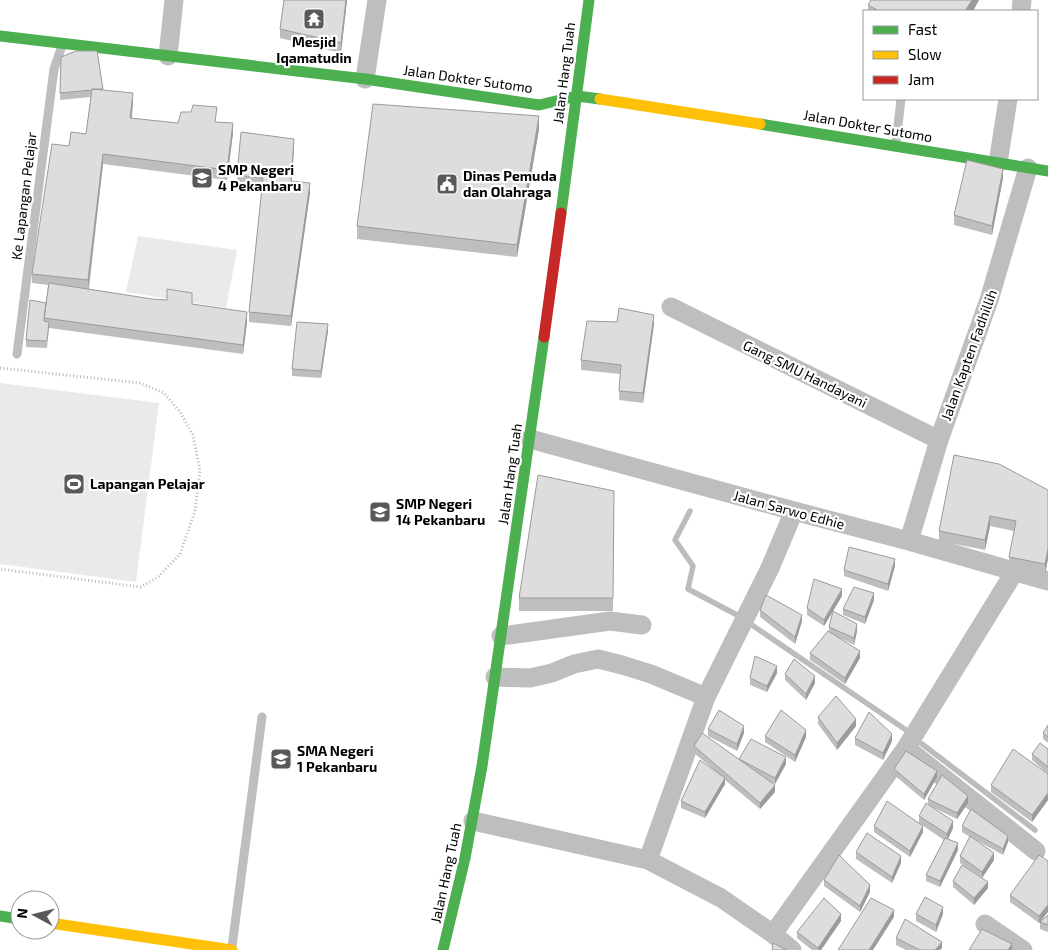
<svg xmlns="http://www.w3.org/2000/svg" width="1048" height="950" font-family="'Exo 2',sans-serif">
<style>
.green{fill:#eaeaea}
.lines{fill:none;stroke-linecap:round;stroke-linejoin:round}
.stream{stroke:#bcbcbc;stroke-width:5.5}
.path{stroke:#b8b8b8;stroke-width:3;stroke-dasharray:1 2.5;stroke-linecap:butt}
.lane{stroke:#bebebe;stroke-width:9}
.street{stroke:#bebebe;stroke-width:19}
.fast{stroke:#4caf50;stroke-width:11}
.slow{stroke:#ffc107;stroke-width:11}
.jam{stroke:#c62828;stroke-width:11}
.wall{fill:#bebebe}
.shaded-wall{fill:#9b9b9b}
.building{fill:#ddd;stroke:#9b9b9b}
.labels{text-anchor:middle;stroke-width:4.5;stroke-linejoin:round;paint-order:stroke}
.poi-label{font-size:14px;font-weight:bold;fill:#000;stroke:#fff;text-anchor:start}
.street-label{font-size:14px;fill:#000;stroke:#fff}
</style>
<rect width="100%" height="100%" fill="#fff"/>
<path class="green" d="M138,236L237,250L226,308L126,292Z
M0,383L159,403L136,582L0,564Z"/>
<g class="lines">
<path class="stream" d="M690,511L675,540L693,566L688,589L739,616
M749,623L906,730
M922,744L1035,830"/>
<path class="path" d="M0,368L140,383L164,393L180,412L193,435L200,471L195,511L180,554L158,577L141,587L0,569"/>
<path class="lane" d="M896,143L901,99
M17,354L54,69L62,46
M232,947L262,717"/>
<path class="street" d="M1021,11L1022,0
M168,56L174,0
M365,79L377,0
M998,163L1008,99
M671,307L939,440
M530,439L794,511L909,541L1048,581
M909,541L939,440L989,300L1028,168
M501,636L610,621L642,625
M495,677L530,678L552,673L574,664L598,659L622,665L651,674L706,697
M906,748L1036,851
M473,821L648,860L721,898L773,934L792,950
M648,860L706,697L770,568L794,511
M985,924L1023,950
M773,934L906,748L1015,571"/>
<path class="fast" d="M0,36L365,79L539,105L577,96L600,99
M760,124L1048,171
M561,213L589,0
M0,916L20,919
M443,950L465,858L482,766L544,337"/>
<path class="slow" d="M600,99L760,124
M50,923L232,950"/>
<path class="jam" d="M544,337L561,213"/>
</g>
<path class="wall" d="M284,0H347L341,53L280,38V29Z
M871,0H979L973,11H868V5Z
M97,51L103,90L133,103L132,118L178,123L216,122L233,133L227,180L103,164L89,289L152,299L192,304L247,322L243,354L49,328L47,348L26,347V340L46,303L48,285L32,283V274L69,146L86,134L91,97L60,100L61,57Z
M539,129L517,257L357,239V226Z
M294,149L291,181L310,193L291,326L249,322V312L262,188L237,185V175Z
M1003,178L992,235L954,225V215Z
M654,324L643,403L619,400L620,374L581,370V360Z
M328,331L321,378L292,376V369Z
M1048,490V559L1045,574L1009,567V557L1014,531L990,526L985,550L939,541V531Z
M614,491L613,611H519V598Z
M895,566L888,591L844,576V570Z
M842,596L824,626L807,615V608Z
M874,600L865,624L843,615V609Z
M760,610L802,621L795,644L760,617Z
M829,627L857,631L854,645L840,638L860,658L845,684L810,660V653L829,631Z
M777,673L767,692L750,685V678Z
M785,674L815,683L806,700L785,680Z
M818,717L856,726L837,750L818,724Z
M1048,725V743L1043,739V733Z
M708,729L744,733L737,751L708,736Z
M765,736L806,737L795,762L765,742Z
M855,738L892,741L883,760L855,745Z
M694,746L739,759L786,764L775,784L771,782L775,792L760,809L725,780V784L705,818L681,808V801L713,769L694,753Z
M1048,749V800L1032,822L991,792V785L1048,774L1032,760V754Z
M894,769L937,777L924,800L894,775Z
M928,799L968,803L957,819L934,808L953,828L948,839L958,850L940,887L926,881V875L944,840L919,823V816L928,804Z
M874,826L923,832L910,857L874,832Z
M962,826L1008,842L1003,855L974,839L994,860L982,878L988,888L974,905L953,887V881L981,877L960,863V856L970,837L962,832Z
M856,852L901,863L892,883L856,859Z
M1048,861V912L1039,923L1010,902V895Z
M824,880L870,892L860,912L824,886Z
M916,914H943L936,932L916,921Z
M1048,915V932L1040,929V922Z
M841,921L821,950H812L797,938V932Z
M896,938L942,948L940,950H906L896,945Z"/>
<path class="shaded-wall" d="M346,0H347L341,53V43Z
M972,0H979L973,11H965Z
M133,93V103L130,128V118Z
M539,116V129L517,257V245Z
M233,123V133L227,180V170Z
M294,139V149L291,191V181Z
M103,154V164L88,290V280Z
M1003,169V178L992,235V226Z
M310,183V193L291,326V316Z
M247,312V322L243,354V345Z
M654,315V324L643,403V393Z
M328,324V331L321,378V371Z
M990,516V526L985,550V540Z
M1048,549V559L1045,574V564Z
M895,559V566L888,591V584Z
M842,589V596L824,626V620Z
M874,593V600L865,624V617Z
M802,615V621L795,644V637Z
M857,624V631L854,645V638Z
M860,651V658L845,684V678Z
M777,666V673L767,692V686Z
M815,676V683L806,700V694Z
M856,719V726L837,750V743Z
M744,726V733L737,751V744Z
M806,730V737L795,762V755Z
M892,734V741L883,760V753Z
M786,757V764L775,784V778Z
M937,771V777L924,800V794Z
M725,778V784L705,818V812Z
M775,785V792L760,809V803Z
M1048,793V800L1032,822V815Z
M968,796V803L957,819V813Z
M953,821V828L947,841V834Z
M923,826V832L910,857V851Z
M1008,836V842L1003,855V849Z
M958,843V850L940,887V881Z
M994,853V860L982,878V872Z
M901,856V863L892,883V877Z
M988,882V888L974,905V898Z
M870,885V892L860,912V906Z
M1048,905V912L1039,923V916Z
M943,907V914L936,932V925Z
M894,910V917L873,950H869Z
M841,914V921L821,950H818V948Z
M942,942V948L940,950H935Z
M1012,944V950H1008Z"/>
<path class="building" d="M284,0H346L341,43L280,29Z
M871,0H972L965,11H879L868,5Z
M76,51H97L103,89H92V90L60,93L61,57Z
M92,89L133,93L130,118L178,123L181,112H191L193,105L217,107L215,122L233,123L227,170L103,154L88,280L32,274L52,144L69,146L71,132L86,134Z
M373,104L539,116L517,245L357,226Z
M241,132L294,139L291,181L310,183L291,316L249,312L263,178L237,175Z
M967,160L1003,169L992,226L954,215Z
M49,283L152,299L167,300V289L192,293V304L247,312L243,345L44,318Z
M30,300L46,303L44,321L49,322L47,341L26,340Z
M619,308L654,315L643,393L619,391L621,365L581,360L587,321L617,322Z
M297,322L328,324L321,371L292,369Z
M954,455L999,464L1048,490V549L1045,564L1009,557L1016,521L990,516L985,540L939,531Z
M538,475L614,491L613,598H519Z
M849,547L895,559L888,584L844,570Z
M814,579L842,589L824,620L807,608Z
M854,587L874,593L865,617L843,609Z
M766,595L802,615L795,637L760,610Z
M833,611L857,624L854,638L829,627Z
M828,631L860,651L845,678L810,653Z
M755,656L777,666L767,686L750,678Z
M794,659L815,676L806,694L785,674Z
M836,696L856,719L837,743L818,717Z
M719,710L744,726L737,744L708,729Z
M781,710L806,730L795,755L765,736Z
M869,712L892,734L883,753L855,738Z
M1048,725V737L1043,733Z
M702,733L775,785L760,803L694,746Z
M751,739L786,757L775,778L739,759Z
M1040,743L1048,749V767L1032,754Z
M1013,749L1048,774V793L1032,815L991,785Z
M906,751L937,771L924,794L894,769Z
M700,760L725,778L705,812L681,801Z
M942,775L968,796L957,813L928,799Z
M887,801L923,826L910,851L874,826Z
M926,803L953,821L947,834L919,816Z
M971,809L1008,836L1003,849L962,826Z
M867,833L901,856L892,877L856,852Z
M970,836L994,853L982,872L960,856Z
M945,838L958,843L940,881L926,875Z
M839,855L870,885L860,906L824,880Z
M1039,855L1048,861V905L1039,916L1010,895Z
M962,865L988,882L974,898L953,881Z
M925,897L943,907L936,925L916,914Z
M824,898L841,914L818,948L797,932Z
M871,898L894,910L869,950H838Z
M1048,915V925L1040,922Z
M905,919L942,942L935,950H920L896,938Z
M982,929L1012,944L1008,950H969Z
M773,943L786,950H772Z"/>
<defs>
<g id="temple-square" transform="scale(1.125)"><rect x="-9" y="-9" width="18" height="18" rx="4" fill="#595959" stroke="#fff"/><path d="M0-6L5-2H3V0L6.5 2.5H4V6H1.5V3h-3V6H-4V2.5H-6.5L-3 0V-2H-5Z" fill="#fff"/></g>
<g id="school-square" transform="scale(1.125)"><rect x="-9" y="-9" width="18" height="18" rx="4" fill="#595959" stroke="#fff"/><path d="M0-5L7-2L0 1L-7-2ZM-4 1L0 2.5L4 1V4Q0 6-4 4Z" fill="#fff"/></g>
<g id="civic-square" transform="scale(1.125)"><rect x="-9" y="-9" width="18" height="18" rx="4" fill="#595959" stroke="#fff"/><path d="M-.6-6.5H3V-4.5H.6V-3L4-1V1h2V6H-6V1h2V-1L-.6-3ZM-1.2 2.5V6h2.4V2.5Z" fill="#fff"/></g>
<g id="stadium-square" transform="scale(1.125)"><rect x="-9" y="-9" width="18" height="18" rx="4" fill="#595959" stroke="#fff"/><path d="M0-5a6.5 5 0 1 0 0 10a6.5 5 0 1 0 0-10ZM-3.5-1.8h7v3.6h-7Z" fill="#fff"/></g>
</defs>
<g fill-rule="evenodd">
<use href="#temple-square" x="314" y="19"/>
<use href="#school-square" x="202" y="178"/>
<use href="#civic-square" x="447" y="184"/>
<use href="#stadium-square" x="74" y="484"/>
<use href="#school-square" x="380" y="512"/>
<use href="#school-square" x="281" y="759"/>
</g>
<g class="labels">
<g class="poi-label">
<text x="314" y="47" text-anchor="middle">Mesjid<tspan x="314" dy="16">Iqamatudin</tspan></text>
<text x="218" y="175">SMP Negeri<tspan x="218" dy="16">4 Pekanbaru</tspan></text>
<text x="463" y="181">Dinas Pemuda<tspan x="463" dy="16">dan Olahraga</tspan></text>
<text x="90" y="489">Lapangan Pelajar</text>
<text x="396" y="509">SMP Negeri<tspan x="396" dy="16">14 Pekanbaru</tspan></text>
<text x="297" y="756">SMA Negeri<tspan x="297" dy="16">1 Pekanbaru</tspan></text>
</g>
<g class="street-label">
<text transform="translate(564 73) rotate(-83)" y="5">Jalan Hang Tuah</text>
<text transform="translate(468 79) rotate(8)" y="5">Jalan Dokter Sutomo</text>
<text transform="translate(868 126) rotate(10)" y="5">Jalan Dokter Sutomo</text>
<text transform="translate(24 196) rotate(-83)" y="5">Ke Lapangan Pelajar</text>
<text transform="translate(969 355) rotate(-70)" y="5">Jalan Kapten Fadhillih</text>
<text transform="translate(805 374) rotate(26)" y="5">Gang SMU Handayani</text>
<text transform="translate(510 474) rotate(-82)" y="5">Jalan Hang Tuah</text>
<text transform="translate(789 510) rotate(15)" y="5">Jalan Sarwo Edhie</text>
<text transform="translate(446 873) rotate(-78)" y="5">Jalan Hang Tuah</text>
</g>
</g>
<rect x="863" y="10" width="175" height="90" fill="#ffffff" stroke="#999999"/>
<rect x="873" y="26" width="25" height="8" fill="#4caf50" stroke="#999999"/>
<text x="908" y="35" font-size="15" fill="#000000">Fast</text>
<rect x="873" y="51" width="25" height="8" fill="#ffc107" stroke="#999999"/>
<text x="908" y="60" font-size="15" fill="#000000">Slow</text>
<rect x="873" y="76" width="25" height="8" fill="#c62828" stroke="#999999"/>
<text x="908" y="85" font-size="15" fill="#000000">Jam</text>
<g transform="translate(35 915) rotate(277)"><circle r="24" fill="#ffffff" stroke="#999999"/>
<path d="M0-4L9 19L0 12L-9 19Z" fill="#595959"/>
<text y="-8" font-size="14" font-weight="bold" text-anchor="middle" fill="#000000">N</text>
</g>
</svg>
